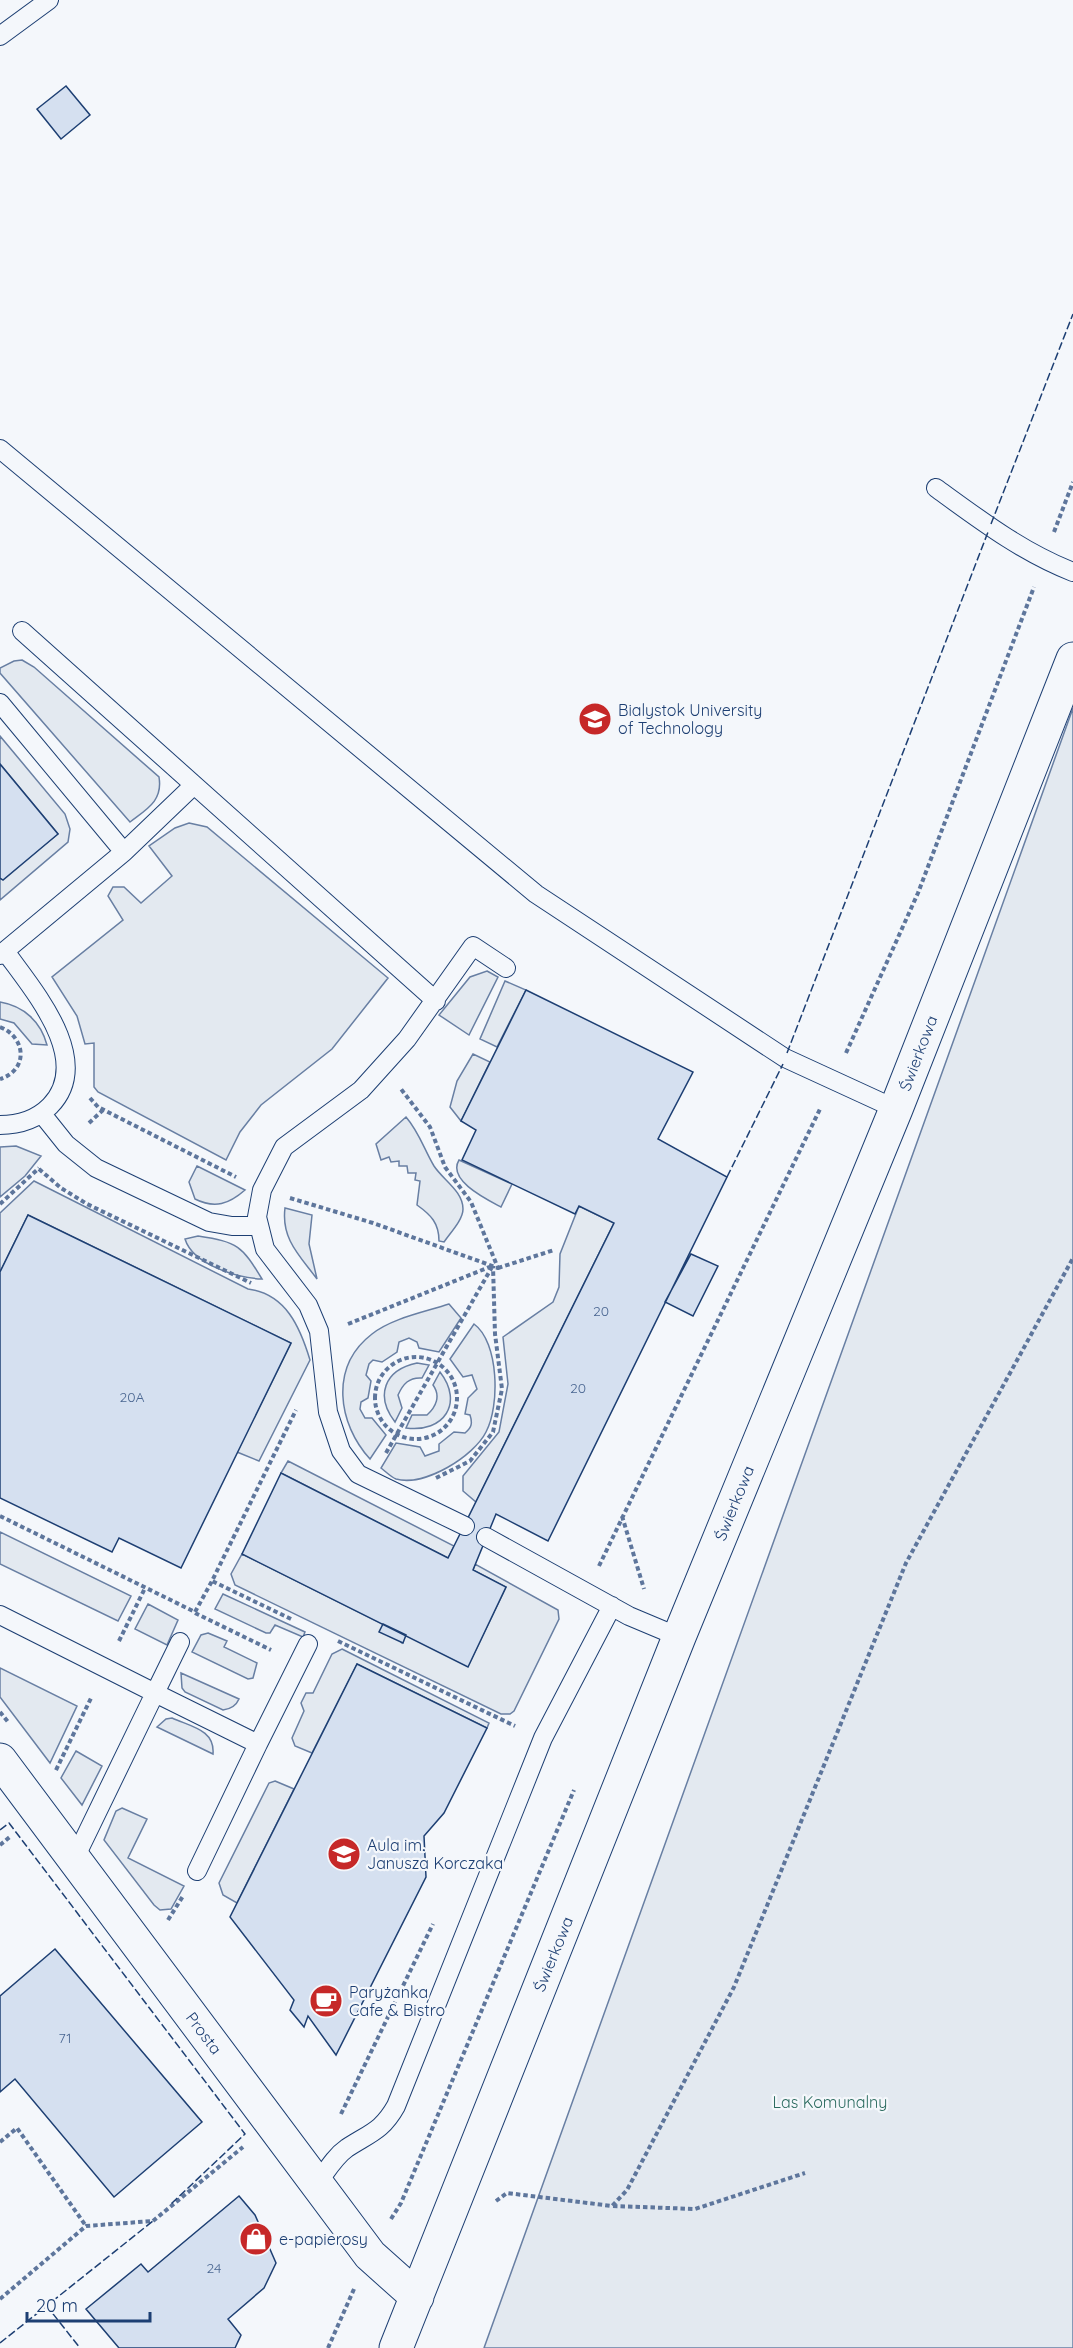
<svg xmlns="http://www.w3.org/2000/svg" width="1073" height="2348" font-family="Quicksand,sans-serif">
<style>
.green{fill:#e3e9f0;stroke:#687fa3;stroke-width:1.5}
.building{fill:#d5e0f0;stroke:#1d3f73;stroke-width:1.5}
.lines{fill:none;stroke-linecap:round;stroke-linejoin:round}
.lane-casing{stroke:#1d3f73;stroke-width:20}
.street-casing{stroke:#1d3f73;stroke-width:35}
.path{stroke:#5e769c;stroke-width:4;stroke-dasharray:4.5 3;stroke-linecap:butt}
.lane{stroke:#f4f7fb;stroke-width:18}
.street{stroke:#f4f7fb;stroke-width:33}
.fence{stroke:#1d3f73;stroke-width:1.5;stroke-dasharray:8 3;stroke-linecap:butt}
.labels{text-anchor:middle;stroke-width:4.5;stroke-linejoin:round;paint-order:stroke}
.number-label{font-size:14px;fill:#4b6792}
.poi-label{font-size:16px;fill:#1d3f73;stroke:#f4f7fb;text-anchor:start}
.street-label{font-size:16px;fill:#1d3f73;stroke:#f4f7fb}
.park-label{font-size:16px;fill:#2c6c60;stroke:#f4f7fb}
</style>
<rect width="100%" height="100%" fill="#f4f7fb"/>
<path class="green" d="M22,660L34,667L159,777C163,801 147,809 130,822L0,673V668L14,661Z
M1073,708V2348H484Z
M0,736L65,814L70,829L68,842L0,900V880L58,834L0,764Z
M189,823L207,827L388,978L332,1049L261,1105L240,1132L226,1160L98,1092L94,1087V1043L85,1044L77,1016L52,977L123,920L108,896L113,887H124L141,903L172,876L149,846L175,828Z
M487,971L498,977L469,1035L439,1015L470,977Z
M505,981L526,990L497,1047L480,1039Z
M0,1002C24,1006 41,1022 47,1045L32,1044L14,1023L0,1019Z
M473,1054L490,1062L461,1121L450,1107L457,1081Z
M406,1117C419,1132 424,1149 434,1166C443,1180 463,1191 463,1209C463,1220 450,1233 444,1242L439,1241C439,1223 431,1215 417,1205L420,1181L415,1180L416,1173H408L407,1166H399V1161L391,1162L389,1157L381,1160L376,1144Z
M16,1146L41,1156L25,1176L0,1197V1147Z
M459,1160L512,1184L501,1207C486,1199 447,1180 459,1160Z
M197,1166L245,1190C229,1204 215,1209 195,1199L189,1182Z
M34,1181L248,1289C286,1294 300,1327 310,1360L259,1461L237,1452L291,1343L28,1215L0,1272V1213Z
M579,1206L614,1223L476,1502L463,1491V1476L499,1432L508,1384L503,1337L553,1302L559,1287L560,1254Z
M285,1208L312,1215L309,1244L317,1279C300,1256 281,1239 285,1208Z
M198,1236C238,1242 242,1246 262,1279C238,1278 193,1265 185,1239Z
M449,1304L461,1318L439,1352L419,1348L417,1342L409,1338L399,1342L397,1352L382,1362L373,1360L369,1364L366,1375L371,1381L368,1398L361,1402L360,1409L365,1418H372L386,1435L370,1459C338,1424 329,1367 372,1334C392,1318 425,1312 449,1304Z
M474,1324C499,1342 500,1406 486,1432C474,1456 425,1487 396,1479C391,1477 385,1471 381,1468L396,1443L420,1447L425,1456L439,1451V1444L454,1432L465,1433C471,1428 473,1424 470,1415L465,1414L468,1398L477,1389L472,1375L463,1377L450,1359Z
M417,1363L429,1365L422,1378C409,1377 403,1384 398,1395L402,1408L395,1422C375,1396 384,1370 417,1363Z
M440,1372C464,1403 444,1433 406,1428L412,1415H427C436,1407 441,1396 433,1385Z
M288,1461L454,1546L448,1558L281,1473Z
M0,1532L131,1596L118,1621L0,1564Z
M242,1554L383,1624L402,1643L406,1635L468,1666L506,1587L473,1570L475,1564L558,1610L559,1619L514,1711L510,1714H501L235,1585L231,1574Z
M223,1594L305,1632L303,1637L275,1625L270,1633H266L215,1609Z
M148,1604L178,1620L167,1645L135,1629Z
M208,1633L227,1641L224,1647L257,1663L253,1678L248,1679L192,1652L201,1635Z
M342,1649L489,1723L487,1728L357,1664L312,1753L295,1746L292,1738L304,1711L301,1703L306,1693H313L332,1654Z
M0,1668L77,1706L50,1763L0,1697Z
M181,1673L239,1699C236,1706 231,1709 223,1710L185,1692L182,1688Z
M172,1718C192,1727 215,1730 213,1754L157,1727L166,1719Z
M76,1751L102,1766L82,1805L61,1778Z
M275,1781L294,1789L237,1903L223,1895L219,1883L269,1783Z
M122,1808L147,1819L128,1858L184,1886L171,1909L160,1910L154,1905L104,1840L116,1811Z"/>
<path class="building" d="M66,86L90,115L61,139L37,109Z
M0,764L58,834L3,880L0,878Z
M526,990L693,1072L658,1139L727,1177L548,1541L496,1514L473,1570L506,1587L468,1667L242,1554L281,1473L448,1558L454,1546L614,1223L579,1206L575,1214L462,1160L476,1130L461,1121Z
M28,1215L291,1343L181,1568L119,1538L112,1552L0,1498V1272Z
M691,1254L718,1266L693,1316L665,1302Z
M383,1624L406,1635L403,1643L379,1632Z
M357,1664L487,1728L444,1813L424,1836L426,1877L336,2055L308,2016L304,2027L290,2010L294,2000L230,1917Z
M55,1949L202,2122L114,2197L15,2079L0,2092V1996Z
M239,2196L255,2215L276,2263L264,2288L228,2319L241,2335L235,2348H119L86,2309L141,2264L148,2272Z"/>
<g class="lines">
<g class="lane-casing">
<path id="lane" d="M0,36L49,0
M0,449L536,894L785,1058L896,1109
M936,488C980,520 1022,552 1073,572
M22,631L436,1001
M0,703L124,852
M0,955L124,852L194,785
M42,1114L66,1144L96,1168L209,1222L232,1226H259
M0,1125C19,1125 37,1119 50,1106C95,1060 32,989 5,951
M465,1526L358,1474L341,1451L328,1412L319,1331L308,1305L265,1249L257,1217L262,1190L284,1147L361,1090L407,1039L473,946L506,968
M486,1537L629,1616L679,1637
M0,1615L155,1693L180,1642
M74,1860L155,1693L258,1744L308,1644
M197,1871L258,1744
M317,2184C326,2172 334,2157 347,2148C370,2133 382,2131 396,2106L543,1738L612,1606"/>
</g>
<g class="street-casing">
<path id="street" d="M0,1760L370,2255L417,2297
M396,2348L679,1637L896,1109L1073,659"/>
</g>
<path class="path" d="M1054,532L1073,482
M0,1027C26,1037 29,1070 0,1079
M846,1053L918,893L1034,587
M90,1098L98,1107L236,1177
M89,1123L103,1110
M39,1169L61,1188L87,1204L251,1283
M290,1198L373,1223L498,1268L471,1202L445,1167L430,1127L401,1089
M0,1204L39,1168
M498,1268L554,1250
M348,1324L492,1266
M375 1398a41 41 0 1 1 82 0a41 41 0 1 1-82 0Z
M386,1453L492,1267
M436,1478L470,1461L493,1432L502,1389L495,1334L493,1266
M0,1516L195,1612L212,1581
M622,1516L644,1589
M599,1566L820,1109
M195,1613L271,1650
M291,1619L212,1581L296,1410
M119,1641L145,1588
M338,1641L515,1726
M0,1712L8,1722
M56,1770L92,1696
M0,1845L11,1836
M168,1920L183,1896
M341,2114L433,1924
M0,2142L17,2128L86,2226
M496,2201L507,2193L612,2206L627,2190L734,1987L906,1563L1073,1258
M613,2206L695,2209L805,2173
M391,2219L401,2203L574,1790
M0,2299L86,2226L153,2221L243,2147
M328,2348L354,2289"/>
<use href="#lane" class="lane"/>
<use href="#street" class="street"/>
<path class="fence" d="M991,524L1073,314
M787,1053L988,532
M727,1177L783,1064
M0,1830L9,1823L245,2134L170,2205
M46,2305L80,2348
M0,2343L153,2221"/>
</g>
<defs>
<g id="university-disc" transform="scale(1.725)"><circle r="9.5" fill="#c62828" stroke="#f4f7fb"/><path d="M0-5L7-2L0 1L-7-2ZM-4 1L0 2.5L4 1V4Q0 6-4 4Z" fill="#fff"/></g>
<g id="cafe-disc" transform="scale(1.725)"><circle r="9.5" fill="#c62828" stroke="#f4f7fb"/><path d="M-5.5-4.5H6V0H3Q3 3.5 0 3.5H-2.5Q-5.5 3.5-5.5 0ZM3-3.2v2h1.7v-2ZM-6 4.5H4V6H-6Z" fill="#fff"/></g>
<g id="shop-disc" transform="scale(1.725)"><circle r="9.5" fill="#c62828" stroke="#f4f7fb"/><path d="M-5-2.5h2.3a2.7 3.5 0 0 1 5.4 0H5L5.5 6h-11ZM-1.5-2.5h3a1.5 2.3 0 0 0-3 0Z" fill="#fff"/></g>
</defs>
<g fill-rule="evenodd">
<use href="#university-disc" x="595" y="719"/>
<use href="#university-disc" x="344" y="1854"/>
<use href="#cafe-disc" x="326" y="2001"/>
<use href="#shop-disc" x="256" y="2239"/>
</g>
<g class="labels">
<g class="number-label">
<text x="601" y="1316">20</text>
<text x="578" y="1393">20</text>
<text x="132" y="1402">20A</text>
<text x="65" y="2043">71</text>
<text x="214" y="2273">24</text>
</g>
<g class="poi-label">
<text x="618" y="716">Bialystok University<tspan x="618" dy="18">of Technology</tspan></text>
<text x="367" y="1851">Aula im.<tspan x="367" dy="18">Janusza Korczaka</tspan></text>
<text x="349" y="1998">Paryżanka<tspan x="349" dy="18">Cafe &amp; Bistro</tspan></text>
<text x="279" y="2245">e-papierosy</text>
</g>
<g class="street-label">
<text transform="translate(918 1053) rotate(-69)" y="6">Świerkowa</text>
<text transform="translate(734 1503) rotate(-68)" y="6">Świerkowa</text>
<text transform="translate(553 1954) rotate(-68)" y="6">Świerkowa</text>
<text transform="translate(204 2033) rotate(53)" y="6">Prosta</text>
</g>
<g class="park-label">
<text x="830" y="2108">Las Komunalny</text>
</g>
</g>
<path d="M27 2312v9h123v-9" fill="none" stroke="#1d3f73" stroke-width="3"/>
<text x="36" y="2312" font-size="18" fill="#1d3f73" stroke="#f4f7fb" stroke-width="4.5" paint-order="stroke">20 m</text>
</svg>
